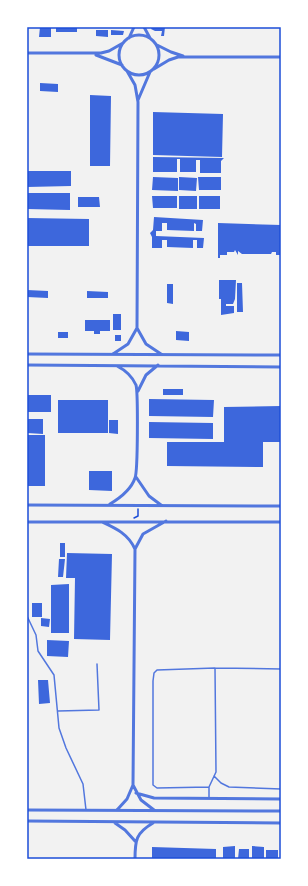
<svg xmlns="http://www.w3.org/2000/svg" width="308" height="886" font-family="Rubik,sans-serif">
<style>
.building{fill:#3d67dc}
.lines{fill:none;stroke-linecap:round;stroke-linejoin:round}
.path{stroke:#1d4ed8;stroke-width:1.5}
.service{stroke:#5277de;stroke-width:1.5}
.minor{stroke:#5277de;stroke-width:3}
.neatline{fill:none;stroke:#1d4ed8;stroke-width:1.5}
</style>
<rect width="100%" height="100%" fill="#f2f2f2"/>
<path class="building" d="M40,27H51V37H39Z
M56,27H77V32H56Z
M152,27H165L164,36H161L162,31H155L151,29Z
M96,30H108V37L96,36Z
M111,30L124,31L123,35H111Z
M40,83L58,84V92L40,91Z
M90,95L111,96L110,166H90Z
M153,112L223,114L222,157L153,155Z
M153,157L224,158L221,161V173H200V160H196V172H180V159H177V172H153Z
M27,171H71V186L27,187Z
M153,177L178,178V191L152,190Z
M179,177L197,178L196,191L179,190Z
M198,177H221V190H199Z
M27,193H70V210L27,209Z
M152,196H177V208H153Z
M179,196H197V209H179Z
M199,196H220V209H199Z
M78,197H99L100,207H78Z
M154,217L203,220L202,231H196V224L194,223V231L167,230V223H162V231H156V236L204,238L203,248H197V240H193V248L167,247V240H162V248H152V237L150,233L153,230Z
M27,218L89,219V246H27Z
M218,223L281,225V255H276V252H272L271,254H242L238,251V255L235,250L234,252H227V255H220V258H218Z
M219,280H236L235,299L233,304H226V306H234V313L221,315V299H219Z
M237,283H242L243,312H237Z
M167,284H173V304L167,303Z
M27,290L48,291V298L27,297Z
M87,291L108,292V298H87Z
M113,314H121V330H113Z
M85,320H110V331H100V334H94V331H85Z
M176,331L189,332V341L176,340Z
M58,332H68V338H58Z
M115,335H121V341H115Z
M163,389H183V395H163Z
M27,395H51V412H27Z
M149,399L214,400L213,417L149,416Z
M58,400H108V433H58Z
M281,406V442H255H263V467L167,466V442H224V407Z
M27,419H43V434L27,433Z
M109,420H118V434L109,433Z
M149,422L213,423V439L149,438Z
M27,435H45V486H27Z
M89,471H112V491L89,490Z
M60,543H65V557H60Z
M67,553L112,554L110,640L74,639L75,578H66Z
M59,559H65L63,577H58Z
M69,584V633H51V585Z
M32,603H42V617H32Z
M41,618L50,619L49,627L41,626Z
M47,640L69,641L68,657L47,656Z
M38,680H48L50,703L39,704Z
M235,846V859H223V847Z
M252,846L264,847V859H252Z
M152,847L216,849V859H152Z
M239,849H249V859H238Z
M266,850H278V859H266Z"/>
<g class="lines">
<path class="path" d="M134,518L138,516V509"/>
<path class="service" d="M27,616L36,635L38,651L54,675L59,728L66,748L83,784L86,810
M58,711L99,710L97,664
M214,776L221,783L229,787L281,789
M209,787L157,788L153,785V681L154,673L157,670L215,668
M209,798V787L216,772L215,668L281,669"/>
<path class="minor" d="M144,27L150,38
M119 55a20 20 0 1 1 40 0a20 20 0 1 1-40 0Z
M129,38L134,27
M157,45L171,52L183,56
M27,53H101L109,51L123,43
M96,55L122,65
M154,69L169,60L178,57H281
M138,100L150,72
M137,328L146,344L161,354
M27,354L281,355
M113,354L128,344L137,328L138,102L135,85L127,71
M27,365L281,367
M138,391L146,375L158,365
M136,477L149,496L161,505
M110,504C120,498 131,490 135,478C138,471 138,392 136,385C132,376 125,370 117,366
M27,505L281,506
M27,522H281
M102,522C117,529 128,534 135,549
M133,785L141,800L154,810
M136,793L154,798L281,799
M27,810L281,811
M117,810L127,799L133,785L135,549L143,534L166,521
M27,821L281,823
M115,823L125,830L135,841
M135,859C135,840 136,833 153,823"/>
</g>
<rect width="308" height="886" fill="none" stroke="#ffffff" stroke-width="56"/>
<rect x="28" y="28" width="252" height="830" class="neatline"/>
</svg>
